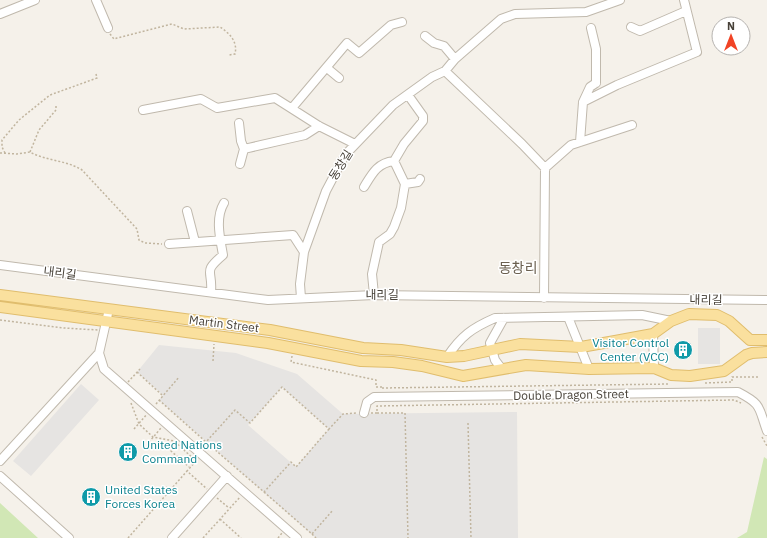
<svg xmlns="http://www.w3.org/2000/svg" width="767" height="538" font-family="'IBM Plex Sans','Noto Sans KR',sans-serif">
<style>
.green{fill:#d1e7b5}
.parking{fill:#e6e4e2;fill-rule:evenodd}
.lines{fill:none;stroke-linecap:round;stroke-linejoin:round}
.minor-casing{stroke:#c0b9ad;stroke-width:10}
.major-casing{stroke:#e0bd6d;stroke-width:12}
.path{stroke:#c1b59f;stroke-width:1.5;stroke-dasharray:2 2;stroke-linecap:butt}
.minor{stroke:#fff;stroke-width:8}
.major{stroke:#fae09e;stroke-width:10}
.labels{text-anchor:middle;stroke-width:3;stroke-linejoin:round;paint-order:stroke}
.street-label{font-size:12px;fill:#484239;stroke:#fff}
.culture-label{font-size:12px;fill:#0d838f;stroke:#fff;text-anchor:start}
.quarter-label{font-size:14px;fill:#6b6050;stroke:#fff}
</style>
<rect width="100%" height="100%" fill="#f5f1ea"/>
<path class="green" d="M764,457L767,459V538H737L747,532Z
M0,503L38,538H0Z"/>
<path class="parking" d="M698,328H720V364H698Z
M159,345L236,353L297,374L343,414L517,412L518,538H316L159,400L163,395L137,372ZM282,387L329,429L296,467L248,425Z
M81,384L99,400L31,476L13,461Z"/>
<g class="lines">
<g class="minor-casing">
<path id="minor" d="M96,0L108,28
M0,14L35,0
M631,27L640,31L686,11
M591,28L596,49V83
M425,36L434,43L444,46L455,59
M327,68L339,78
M445,71L522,144L545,168L544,298
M583,102L590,87L596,83
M292,108L347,43L359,53L391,25L402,22
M143,110L201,99L217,108L275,98L319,126L355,144
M239,123L241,141L244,149L305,135L319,126
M580,142L583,102L617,85L697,52L684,0
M240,164L244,149
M545,168L571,145L632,125
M405,184L418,182L420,179
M364,187C372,174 377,163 394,161
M187,211L195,242
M169,244L293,235L304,252
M0,265L268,300L374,295L767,300
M211,292C213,269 202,273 223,255C220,238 215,218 224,203
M374,295L372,274L379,242L390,234L394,227L401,208L405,184L394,161L404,144L423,121V116L408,95
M301,298L300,284L304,252L326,191L345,155L393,105L432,77L445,71L455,59L501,19L515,14L586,12L620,0
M109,309L99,353L104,369L297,538
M568,317L589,369
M653,334L654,368
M447,357C461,336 472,328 495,318L642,315L671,321
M501,368L495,360L490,343L504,318
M364,413L367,402L374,397L738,392C763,405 758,407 767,431
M0,461L99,353
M0,476L69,538
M172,538L227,476"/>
</g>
<g class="major-casing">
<path id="major" d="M0,295L270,330L363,348L401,350L447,357L464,356L520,344L581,347L615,341L653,334L671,321L689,314L717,315L729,321L750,340H767
M0,307L268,343L361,361L393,362L422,366L463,376L526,365L589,369L654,368L671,375L690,376L724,371L746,355L752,353L767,352"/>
</g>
<path class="path" d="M110,34L114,39L117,38L172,24L184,29L220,27C229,33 238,41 235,54L229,55
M30,152L39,130L56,110V106
M0,153L17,154L30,152C46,161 66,160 82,170L137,229L139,240L145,243L162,244
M5,153L2,147V140L19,120L50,95L97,78L96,74
M0,320L64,328L98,330
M292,356L291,362L376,380V387H382
M213,361L214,344
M137,372L162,395
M128,382L140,369
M705,383L732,382V377H758
M382,388L669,384
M159,400L206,442
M131,403L139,424L153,437L174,441L196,461
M156,404L179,377
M371,413H377V406L734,400L741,403
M377,413H405L408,538
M468,423L471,538
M134,429L147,414
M329,429L296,467L291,462L264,492L206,442L235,410L250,423L282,387L329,429L343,414L357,413
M762,437L767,446
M149,442L161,428
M177,445L171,451L189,467
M196,461L187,471L207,489
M166,487L170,490
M264,492L312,534L333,510
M217,498L229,508
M220,519L241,538
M312,534L316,538
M128,538L187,471
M203,538L240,497
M278,538L282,533"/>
<use href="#minor" class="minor"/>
<use href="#major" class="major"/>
</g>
<defs>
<g id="building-disc" transform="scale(1)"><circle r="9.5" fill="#0f9aa8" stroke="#fff"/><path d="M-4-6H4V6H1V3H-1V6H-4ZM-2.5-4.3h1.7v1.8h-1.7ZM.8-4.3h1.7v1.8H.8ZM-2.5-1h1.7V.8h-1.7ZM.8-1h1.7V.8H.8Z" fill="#fff"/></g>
</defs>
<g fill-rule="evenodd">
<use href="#building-disc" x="683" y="350"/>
<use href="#building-disc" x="128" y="452"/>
<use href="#building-disc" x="91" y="497"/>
</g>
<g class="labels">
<g class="street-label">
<text transform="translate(341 165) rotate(-58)" y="4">동창길</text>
<text transform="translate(60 273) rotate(7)" y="4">내리길</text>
<text x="382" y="299">내리길</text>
<text transform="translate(706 300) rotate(1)" y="4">내리길</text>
<text transform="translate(224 324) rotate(7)" y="4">Martin Street</text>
<text transform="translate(571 395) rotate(-1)" y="4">Double Dragon Street</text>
</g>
<g class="culture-label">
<text x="669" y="347" text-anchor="end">Visitor Control<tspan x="669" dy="14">Center (VCC)</tspan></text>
<text x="142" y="449">United Nations<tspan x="142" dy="14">Command</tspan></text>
<text x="105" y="494">United States<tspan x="105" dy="14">Forces Korea</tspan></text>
</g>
<g class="quarter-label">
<text x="518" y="273">동창리</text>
</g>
</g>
<g transform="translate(731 36)"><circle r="19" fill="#ffffff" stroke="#b6b3b0"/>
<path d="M0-3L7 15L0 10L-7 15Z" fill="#f14325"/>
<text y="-6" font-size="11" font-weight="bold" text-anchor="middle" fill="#484239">N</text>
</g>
</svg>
